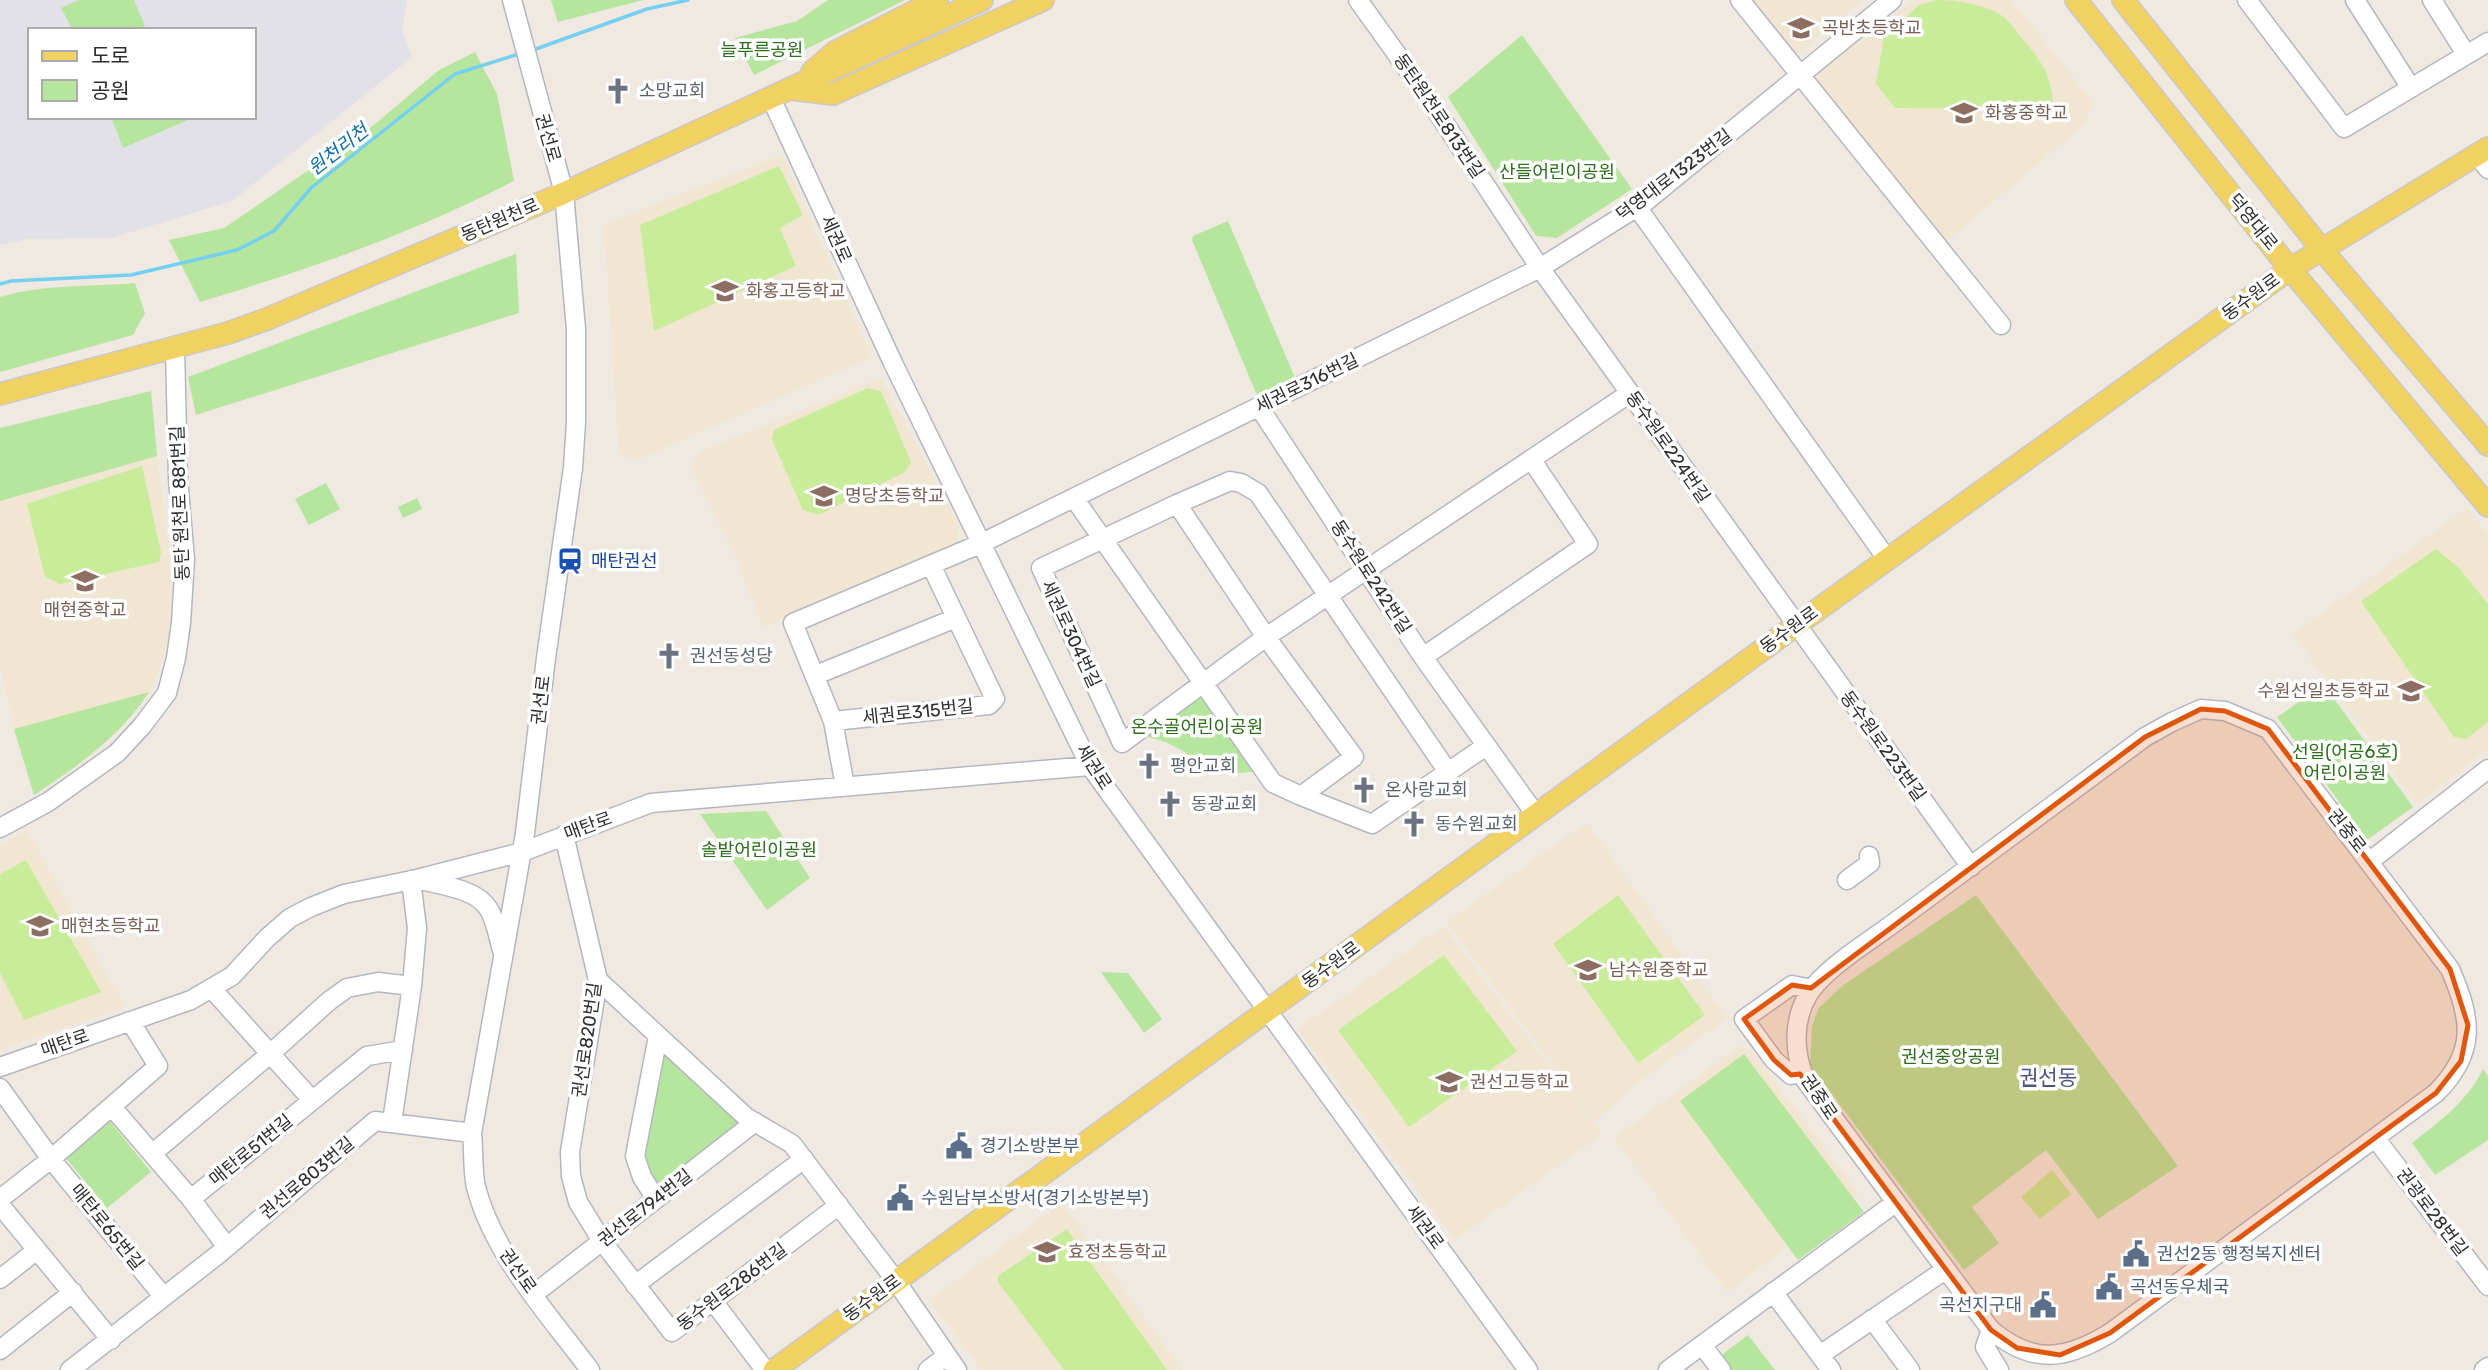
<svg xmlns="http://www.w3.org/2000/svg" width="2488" height="1370" font-family="Rubik,'Noto Sans KR',sans-serif">
<style>
.industrial{fill:#e3e1e8;fill-rule:evenodd}
.education{fill:#f0e6d1}
.green{fill:#b6e59e}
.pitch{fill:#c9ec9a}
.lines{fill:none;stroke-linecap:round;stroke-linejoin:round}
.stream{stroke:#75cff0;stroke-width:3.5}
.minor-casing{stroke:#b4b7c1;stroke-width:21}
.major-casing{stroke:#c9c9c9;stroke-width:24}
.minor{stroke:#fff;stroke-width:18}
.major{stroke:#f2d163;stroke-width:21}
.marked{fill:#df570e;fill-opacity:0.2;stroke:#df570e;stroke-width:5;stroke-linejoin:round}
.labels{text-anchor:middle;stroke-width:7;stroke-linejoin:round;paint-order:stroke}
.education-label{font-size:18px;fill:#785e54;stroke:#fff;text-anchor:start}
.park-label{font-size:18px;fill:#2c6e1b;stroke:#fff}
.worship-label{font-size:18px;fill:#5b616d;stroke:#fff;text-anchor:start}
.street-label{font-size:18px;fill:#2e2e2e;stroke:#fff}
.transit-label{font-size:18px;fill:#164399;stroke:#fff;text-anchor:start}
.service-label{font-size:18px;fill:#4e5e75;stroke:#fff;text-anchor:start}
.water-label{font-size:19px;font-style:italic;fill:#0d6fa3;stroke:#fff}
.quarter-label{font-size:21px;fill:#4d5680;stroke:#fff}
</style>
<rect width="100%" height="100%" fill="#efe9e1"/>
<path class="industrial" d="M0,0H407L402,30L412,57L232,201L112,238L28,239L0,245ZM30,30H254V117H30Z"/>
<path class="education" d="M1751,0H1862L1795,56Z
M1913,0H2011L2093,102L2085,124L1943,244L1819,88L1818,73Z
M782,155L872,357L637,460L619,455L604,224Z
M881,378L959,526L957,542L916,563L763,627L736,557L691,467L699,452Z
M157,456L170,564L171,598L169,634L162,663L149,692L14,729L0,667V501Z
M2467,508L2488,535V749L2417,804L2293,634Z
M1587,822L1727,1018L1632,1087L1594,1122L1447,922Z
M27,830L125,1007L0,1049V845Z
M1443,926L1602,1134L1455,1240L1298,1029Z
M1739,1046L1752,1051L1859,1193L1727,1292L1614,1138Z
M1062,1203L1182,1370H981L930,1300Z"/>
<path class="green" d="M79,0H134L145,26L134,30H73L61,8Z
M551,0H643L558,22Z
M828,0H905L754,75L735,38L797,21Z
M1522,35L1632,189L1557,238L1536,236L1448,97Z
M475,52L497,94L514,181C414,233 307,270 200,302L169,240L224,228L369,129L439,70Z
M111,117H195L123,148Z
M1228,221L1296,380L1261,395L1256,393L1192,240L1193,236Z
M516,254L519,313L196,415L188,377Z
M135,283L145,313L133,335L0,372V297C43,284 90,287 135,283Z
M151,391L157,456L0,501V428Z
M326,483L340,509L309,525L295,499Z
M417,498L422,509L403,518L398,507Z
M2324,685L2413,807L2367,840L2277,717Z
M1205,687L1263,771L1226,774L1197,761L1183,751L1166,742L1140,735Z
M149,692C120,737 79,765 34,795L14,729Z
M766,811L810,878L767,910L700,814Z
M1976,895L2178,1166L2098,1219L2046,1150L1972,1207L1999,1243L1964,1270L1810,1065L1812,1027L1818,1009L1842,986Z
M1101,972L1128,973L1162,1019L1144,1033Z
M662,1051L741,1124L662,1185L651,1186L640,1159Z
M1744,1054L1864,1212L1798,1260L1680,1101Z
M2483,1069L2488,1076V1140L2435,1175L2412,1143C2440,1121 2467,1102 2483,1069Z
M109,1120L151,1172L107,1208L65,1157Z
M1748,1335L1775,1370H1725L1720,1363L1724,1353Z"/>
<path class="pitch" d="M1936,0C1958,0 1985,4 2004,17C2010,22 2016,31 2021,37C2042,62 2053,76 2053,109L1895,108L1876,84L1884,37L1919,5Z
M779,166L803,215L780,228L796,266L654,331L640,225Z
M868,388L881,391L911,462L905,472L818,515L803,510L772,440L774,430Z
M142,466L161,552L159,562L60,584L45,577L27,504Z
M2436,549L2459,568L2488,604V722L2466,739L2454,737L2361,601Z
M26,860L101,992L24,1020L0,973V874Z
M1618,895L1705,1015L1638,1063L1553,944Z
M1444,955L1517,1051L1409,1127L1338,1030Z
M2052,1170L2071,1194L2040,1219L2021,1197Z
M1067,1229L1167,1370H1064L998,1282V1276Z"/>
<g class="lines">
<path class="stream" d="M533,50L647,9L688,0
M0,284L11,281L131,275L237,250L274,231L311,188L455,74L522,53"/>
<g class="minor-casing">
<path id="minor" d="M512,0L564,193L576,329V422L573,468L546,658L525,833L472,1133C474,1151 472,1169 476,1187C493,1254 549,1315 590,1370
M1358,0L1426,95L1540,268L1971,867
M1740,0L2001,325
M2247,0L2344,128L2488,42
M2355,0L2411,88
M2432,0L2466,54
M771,98L893,363L1090,766L1528,1370
M2477,155L2488,169
M1637,207L1887,559
M1259,407L1423,657L1536,815
M1074,498L1273,783L1301,796L1372,824L1486,746
M1177,504L1230,481L1241,483L1258,493L1448,772
M1423,657L1588,544L1531,459
M816,675L956,618
M2201,709L2225,711L2268,729L2450,969C2472,1019 2477,1052 2436,1093L2110,1333C2066,1360 2033,1365 1991,1330L1806,1081C1794,1054 1792,1022 1808,995C1823,969 1873,939 1898,920C1980,859 2062,798 2145,737L2172,722Z
M833,721L989,705L995,699L931,565
M845,786L833,721L793,623L980,544L1540,268L1645,202L1892,0
M1301,796L1354,757L1266,637L1177,504L1041,568L1122,743L1266,637L1630,393
M0,828L48,802L117,753L142,726L167,693L176,658L181,623L185,559L178,478L175,347
M564,835L598,980L570,1152L571,1176L578,1202L602,1241L672,1332L839,1205
M2370,861L2488,769
M417,879C438,885 475,888 488,908C496,920 498,937 502,950
M1847,880L1870,863L1869,856
M598,980L746,1117L792,1144L896,1281L957,1370
M212,989L312,1100
M0,1067L191,1000L232,976L267,938L290,918L311,907L344,894L417,879L522,852L651,803L1090,766
M1802,1073L1791,1075L1774,1060L1744,1019L1792,985L1812,989
M0,1088L51,1159L163,1296
M112,1107L191,1199L227,1247
M392,1122L412,986L417,928L411,880
M2376,1139L2488,1286
M153,1153L270,1054L329,1001L347,988L378,982L412,986
M0,1199L51,1159L158,1066L130,1021
M191,1199L367,1056L403,1050
M656,1199L642,1177L635,1156L658,1036
M0,1205L111,1340
M0,1279L37,1250
M635,1285L804,1159
M1773,1292L1831,1370
M534,1294L755,1122
M713,1301L765,1370
M1872,1319L1910,1370
M1991,1330L1985,1347L1999,1370
M1702,1345L1721,1370
M0,1350L73,1292
M1820,1355L1945,1270
M70,1370L220,1253L375,1121L472,1133
M928,1370L946,1356
M1668,1370L1895,1203
M2484,1370L2488,1367"/>
</g>
<g class="major-casing">
<path id="major" d="M2076,0L2290,269L2488,506
M2123,0L2322,250L2488,445
M812,72L835,52L937,0
M792,89L833,94L1043,0
M0,394L228,333L267,319L564,193L982,0
M774,1370L1795,626L2290,269L2488,148"/>
</g>
<use href="#minor" class="minor"/>
<use href="#major" class="major"/>
</g>
<path class="marked" d="M2201,709L2225,711L2268,729L2450,969L2468,1025L2461,1061L2436,1093L2110,1333L2060,1355L2017,1348L1991,1330L1800,1074L1791,1075L1774,1060L1744,1019L1792,985L1811,988L2145,737Z"/>
<defs>
<g id="school-bare" transform="scale(2.1)"><path d="M0-5L7-2L0 1L-7-2ZM-4 1L0 2.5L4 1V4Q0 6-4 4Z" fill="#8d6e63" stroke="#fff" stroke-width="2.5" paint-order="stroke"/></g>
<g id="church-bare" transform="scale(2.1)"><path d="M-1.2-6h2.4v3.5h3.3v2.4h-3.3V6h-2.4V-.1h-3.3v-2.4h3.3Z" fill="#6b7280" stroke="#fff" stroke-width="2.5" paint-order="stroke"/></g>
<g id="station-bare" transform="scale(2.1)"><path d="M-3-6H3Q5-6 5-4V2Q5 4 3 4L4.5 6H3L1.5 4h-3L-3 6H-4.5L-3 4Q-5 4-5 2V-4Q-5-6-3-6ZM-3.5-4v3h7v-3ZM-3.5 1v1.5H-2V1ZM2 1v1.5H3.5V1Z" fill="#1a4fb4" stroke="#fff" stroke-width="2.5" paint-order="stroke"/></g>
<g id="civic-bare" transform="scale(2.1)"><path d="M-.6-6.5H3V-4.5H.6V-3L4-1V1h2V6H-6V1h2V-1L-.6-3ZM-1.2 2.5V6h2.4V2.5Z" fill="#5c6f8a" stroke="#fff" stroke-width="2.5" paint-order="stroke"/></g>
</defs>
<g fill-rule="evenodd">
<use href="#school-bare" x="1801" y="28"/>
<use href="#church-bare" x="618" y="91"/>
<use href="#school-bare" x="1964" y="113"/>
<use href="#school-bare" x="725" y="291"/>
<use href="#school-bare" x="824" y="496"/>
<use href="#station-bare" x="570" y="561"/>
<use href="#school-bare" x="85" y="581"/>
<use href="#church-bare" x="669" y="656"/>
<use href="#school-bare" x="2411" y="691"/>
<use href="#church-bare" x="1149" y="766"/>
<use href="#church-bare" x="1364" y="790"/>
<use href="#church-bare" x="1170" y="804"/>
<use href="#church-bare" x="1414" y="824"/>
<use href="#school-bare" x="40" y="926"/>
<use href="#school-bare" x="1588" y="970"/>
<use href="#school-bare" x="1449" y="1082"/>
<use href="#civic-bare" x="959" y="1146"/>
<use href="#civic-bare" x="900" y="1198"/>
<use href="#school-bare" x="1047" y="1252"/>
<use href="#civic-bare" x="2136" y="1254"/>
<use href="#civic-bare" x="2109" y="1287"/>
<use href="#civic-bare" x="2043" y="1305"/>
</g>
<g class="labels">
<g class="education-label">
<text x="1822" y="34">곡반초등학교</text>
<text x="1985" y="119">화홍중학교</text>
<text x="746" y="297">화홍고등학교</text>
<text x="845" y="502">명당초등학교</text>
<text x="85" y="616" text-anchor="middle">매현중학교</text>
<text x="2390" y="697" text-anchor="end">수원선일초등학교</text>
<text x="61" y="932">매현초등학교</text>
<text x="1609" y="976">남수원중학교</text>
<text x="1470" y="1088">권선고등학교</text>
<text x="1068" y="1258">효정초등학교</text>
</g>
<g class="park-label">
<text x="762" y="56">늘푸른공원</text>
<text x="1557" y="178">산들어린이공원</text>
<text x="1197" y="733">온수골어린이공원</text>
<text x="2345" y="758">선일(어공6호)<tspan x="2345" dy="21">어린이공원</tspan></text>
<text x="759" y="856">솔밭어린이공원</text>
<text x="1951" y="1063">권선중앙공원</text>
</g>
<g class="worship-label">
<text x="639" y="97">소망교회</text>
<text x="690" y="662">권선동성당</text>
<text x="1170" y="772">평안교회</text>
<text x="1385" y="796">온사랑교회</text>
<text x="1191" y="810">동광교회</text>
<text x="1435" y="830">동수원교회</text>
</g>
<g class="street-label">
<text transform="translate(1439 116) rotate(56)" y="6">동탄원천로813번길</text>
<text transform="translate(548 138) rotate(74)" y="6">권선로</text>
<text transform="translate(1674 175) rotate(-37)" y="6">덕영대로1323번길</text>
<text transform="translate(500 220) rotate(-23)" y="6">동탄원천로</text>
<text transform="translate(2253 222) rotate(51)" y="6">덕영대로</text>
<text transform="translate(836 239) rotate(66)" y="6">세권로</text>
<text transform="translate(2251 297) rotate(-36)" y="6">동수원로</text>
<text transform="translate(1307 383) rotate(-26)" y="6">세권로316번길</text>
<text transform="translate(1668 447) rotate(55)" y="6">동수원로224번길</text>
<text transform="translate(180 503) rotate(-92)" y="6">동탄 원천로 881번길</text>
<text transform="translate(1371 577) rotate(57)" y="6">동수원로242번길</text>
<text transform="translate(1789 630) rotate(-36)" y="6">동수원로</text>
<text transform="translate(1071 634) rotate(65)" y="6">세권로304번길</text>
<text transform="translate(541 700) rotate(-83)" y="6">권선로</text>
<text transform="translate(918 712) rotate(-6)" y="6">세권로315번길</text>
<text transform="translate(1883 746) rotate(54)" y="6">동수원로223번길</text>
<text transform="translate(1094 767) rotate(58)" y="6">세권로</text>
<text transform="translate(588 826) rotate(-20)" y="6">매탄로</text>
<text transform="translate(2347 831) rotate(52)" y="6">권중로</text>
<text transform="translate(1331 965) rotate(-36)" y="6">동수원로</text>
<text transform="translate(587 1040) rotate(-82)" y="6">권선로820번길</text>
<text transform="translate(65 1043) rotate(-19)" y="6">매탄로</text>
<text transform="translate(1819 1097) rotate(56)" y="6">권중로</text>
<text transform="translate(251 1150) rotate(-39)" y="6">매탄로51번길</text>
<text transform="translate(307 1178) rotate(-40)" y="6">권선로803번길</text>
<text transform="translate(645 1208) rotate(-38)" y="6">권선로794번길</text>
<text transform="translate(2432 1212) rotate(53)" y="6">권광로28번길</text>
<text transform="translate(107 1227) rotate(51)" y="6">매탄로65번길</text>
<text transform="translate(1425 1227) rotate(54)" y="6">세권로</text>
<text transform="translate(518 1271) rotate(55)" y="6">권선로</text>
<text transform="translate(732 1287) rotate(-37)" y="6">동수원로286번길</text>
<text transform="translate(872 1298) rotate(-36)" y="6">동수원로</text>
</g>
<g class="transit-label">
<text x="591" y="567">매탄권선</text>
</g>
<g class="service-label">
<text x="980" y="1152">경기소방본부</text>
<text x="921" y="1204">수원남부소방서(경기소방본부)</text>
<text x="2157" y="1260">권선2동 행정복지센터</text>
<text x="2130" y="1293">곡선동우체국</text>
<text x="2022" y="1311" text-anchor="end">곡선지구대</text>
</g>
<g class="water-label">
<text transform="translate(338 149) rotate(-38)" y="7">원천리천</text>
</g>
<g class="quarter-label">
<text x="2048" y="1085">권선동</text>
</g>
</g>
<rect x="28" y="28" width="228" height="91" fill="#ffffff" stroke="#ababab" stroke-width="2"/>
<rect x="42" y="51" width="35" height="10" fill="#f2d163" stroke="#ababab" stroke-width="2"/>
<text x="91" y="63" font-size="21" fill="#2e2e2e">도로</text>
<rect x="42" y="80" width="35" height="21" fill="#b6e59e" stroke="#ababab" stroke-width="2"/>
<text x="91" y="98" font-size="21" fill="#2e2e2e">공원</text>
</svg>
